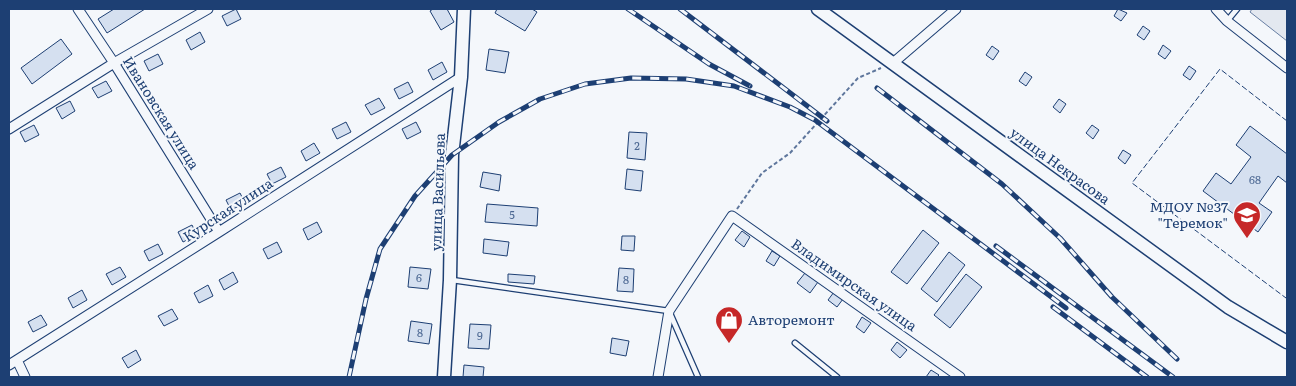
<svg xmlns="http://www.w3.org/2000/svg" width="1296" height="386" font-family="Literata,serif">
<style>
.parking{fill:#e3e8f0;stroke:#687fa3}
.building{fill:#d5e0f0;stroke:#1d3f73}
.lines{fill:none;stroke-linecap:round;stroke-linejoin:round}
.lane-casing{stroke:#1d3f73;stroke-width:7}
.street-casing{stroke:#1d3f73;stroke-width:11}
.secondary-casing{stroke:#1d3f73;stroke-width:15}
.path{stroke:#5e769c;stroke-width:2;stroke-dasharray:4 2.5;stroke-linecap:butt}
.lane{stroke:#f4f7fb;stroke-width:4.5}
.street{stroke:#f4f7fb;stroke-width:9}
.secondary{stroke:#f4f7fb;stroke-width:12}
.rail-casing{stroke:#1d3f73;stroke-width:5}
.rail{stroke:#f4f7fb;stroke-width:3;stroke-dasharray:9;stroke-linecap:butt}
.fence{stroke:#1d3f73;stroke-width:1;stroke-dasharray:6 2.5;stroke-linecap:butt}
.labels{text-anchor:middle;stroke-width:4;stroke-linejoin:round;paint-order:stroke}
.number-label{font-size:11px;fill:#4b6792}
.street-label{font-size:14px;fill:#1d3f73;stroke:#f4f7fb}
.poi-label{font-size:14px;fill:#1d3f73;stroke:#f4f7fb;text-anchor:end}
</style>
<rect width="100%" height="100%" fill="#f4f7fb"/>
<path class="parking" d="M1252,9H1287V41L1250,12Z"/>
<path class="building" d="M114,9H145L107,33L98,19Z
M236,9L241,19L227,26L222,16Z
M433,9H447L454,22L441,30L430,11Z
M497,9H532L537,12L525,31L495,13Z
M1118,9L1127,13L1121,21L1114,16Z
M1143,26L1150,31L1144,40L1137,35Z
M200,32L205,42L191,50L186,40Z
M61,39L72,54L32,84L21,68Z
M1163,45L1171,51L1165,59L1158,54Z
M992,46L999,51L993,60L986,55Z
M489,49L509,52L505,73L486,70Z
M158,54L163,64L149,71L144,61Z
M442,62L447,72L433,80L428,70Z
M1189,66L1196,71L1190,80L1183,75Z
M1025,72L1032,77L1026,86L1019,81Z
M106,81L112,91L98,98L92,88Z
M408,82L413,92L399,99L394,89Z
M379,98L385,108L371,115L365,105Z
M1059,99L1066,104L1060,113L1053,107Z
M70,101L75,111L62,119L56,108Z
M346,122L351,132L337,139L332,129Z
M416,122L421,132L407,139L402,129Z
M34,125L39,135L25,142L20,132Z
M1092,125L1099,130L1093,139L1086,133Z
M1250,126L1287,154V183L1278,176L1259,203L1272,212L1258,232L1203,191L1216,173L1231,184L1251,157L1236,145Z
M629,132L647,133L645,160L627,158Z
M314,143L320,153L306,161L301,151Z
M1123,150L1131,155L1125,164L1118,158Z
M281,167L286,177L272,184L267,174Z
M627,169L643,171L641,191L625,189Z
M483,172L501,175L499,191L480,187Z
M240,193L245,203L231,210L226,200Z
M487,204L538,208L537,226L485,222Z
M317,222L322,232L308,240L303,229Z
M192,225L197,235L183,242L178,232Z
M923,230L939,243L907,284L891,272Z
M742,231L750,237L744,247L735,240Z
M622,236H635L634,251L621,250Z
M484,239L509,242L507,256L483,253Z
M277,242L282,252L268,259L263,249Z
M158,244L163,254L149,261L144,251Z
M772,251L780,256L774,266L766,261Z
M949,252L965,265L937,302L921,289Z
M120,267L126,277L112,285L106,274Z
M410,267L431,269L428,289L408,287Z
M619,268L634,269L633,292L617,291Z
M233,272L238,282L224,290L219,280Z
M805,273L818,282L810,293L797,283Z
M508,274L535,276L534,284L508,282Z
M966,274L982,287L950,328L934,315Z
M208,285L213,296L199,303L194,293Z
M82,290L87,300L73,308L68,298Z
M834,292L843,299L837,307L828,300Z
M172,309L178,319L164,326L158,316Z
M41,315L47,325L33,332L28,322Z
M862,317L871,323L864,333L856,327Z
M411,321L432,324L429,344L408,341Z
M470,324L491,325L489,349L468,348Z
M612,338L629,341L626,356L610,353Z
M897,342L907,350L900,358L891,350Z
M136,350L141,360L128,368L122,358Z
M464,365L484,367L483,377H463Z
M931,370L939,375L937,377H926Z"/>
<g class="lines">
<g class="lane-casing">
<path id="lane" d="M1227,21L1237,9
M452,280L669,311L698,377
M795,343L837,377"/>
</g>
<g class="street-casing">
<path id="street" d="M78,9L114,63L219,232
M1216,9L1227,21L1287,68
M893,63L956,9
M9,129L114,63L208,9
M17,360L25,377
M9,365L219,232L461,77
M658,377L669,311L732,216L960,377"/>
</g>
<g class="secondary-casing">
<path id="secondary" d="M818,9L1228,307L1287,342
M444,377L450,280L452,155L461,77L464,9"/>
</g>
<path class="path" d="M737,209L762,173L790,153L858,78L881,68"/>
<use href="#lane" class="lane"/>
<use href="#street" class="street"/>
<use href="#secondary" class="secondary"/>
<g class="rail-casing">
<path id="rail" d="M628,9L709,64L750,86
M680,9L827,121
M877,88L1002,184L1060,238L1112,297L1177,359
M996,246L1173,377
M1053,307L1147,377
M349,377L366,299L380,249L415,196L452,155L499,122L540,99L585,84L631,78L686,79L734,86L790,107L815,120L1066,308"/>
</g>
<use href="#rail" class="rail"/>
<path class="fence" d="M1287,121L1220,69L1132,183L1286,298L1287,296"/>
</g>
<defs>
<g id="school-pin" transform="scale(1.4375)"><path d="M0 17L-7.5 6A9.5 9.5 0 1 1 7.5 6Z" fill="#c62828" stroke="#f4f7fb"/><path d="M0-5L7-2L0 1L-7-2ZM-4 1L0 2.5L4 1V4Q0 6-4 4Z" fill="#fff"/></g>
<g id="shop-pin" transform="scale(1.4375)"><path d="M0 17L-7.5 6A9.5 9.5 0 1 1 7.5 6Z" fill="#c62828" stroke="#f4f7fb"/><path d="M-5-2.5h2.3a2.7 3.5 0 0 1 5.4 0H5L5.5 6h-11ZM-1.5-2.5h3a1.5 2.3 0 0 0-3 0Z" fill="#fff"/></g>
</defs>
<g fill-rule="evenodd">
<use href="#school-pin" x="1247" y="215"/>
<use href="#shop-pin" x="729" y="320"/>
</g>
<g class="labels">
<g class="number-label">
<text x="637" y="150">2</text>
<text x="1255" y="184">68</text>
<text x="512" y="219">5</text>
<text x="419" y="282">6</text>
<text x="626" y="284">8</text>
<text x="420" y="337">8</text>
<text x="480" y="340">9</text>
</g>
<g class="street-label">
<text transform="translate(161 113) rotate(58)" y="5">Ивановская улица</text>
<text transform="translate(1060 166) rotate(36)" y="5">улица Некрасова</text>
<text transform="translate(438 192) rotate(-88)" y="5">улица Васильева</text>
<text transform="translate(228 210) rotate(-33)" y="5">Курская улица</text>
<text transform="translate(854 285) rotate(35)" y="5">Владимирская улица</text>
</g>
<g class="poi-label">
<text x="1228" y="212">МДОУ №37<tspan x="1228" dy="16">"Теремок"</tspan></text>
<text x="748" y="325" text-anchor="start">Авторемонт</text>
</g>
</g>
<rect width="1296" height="386" fill="none" stroke="#1d3f73" stroke-width="20"/>
</svg>
